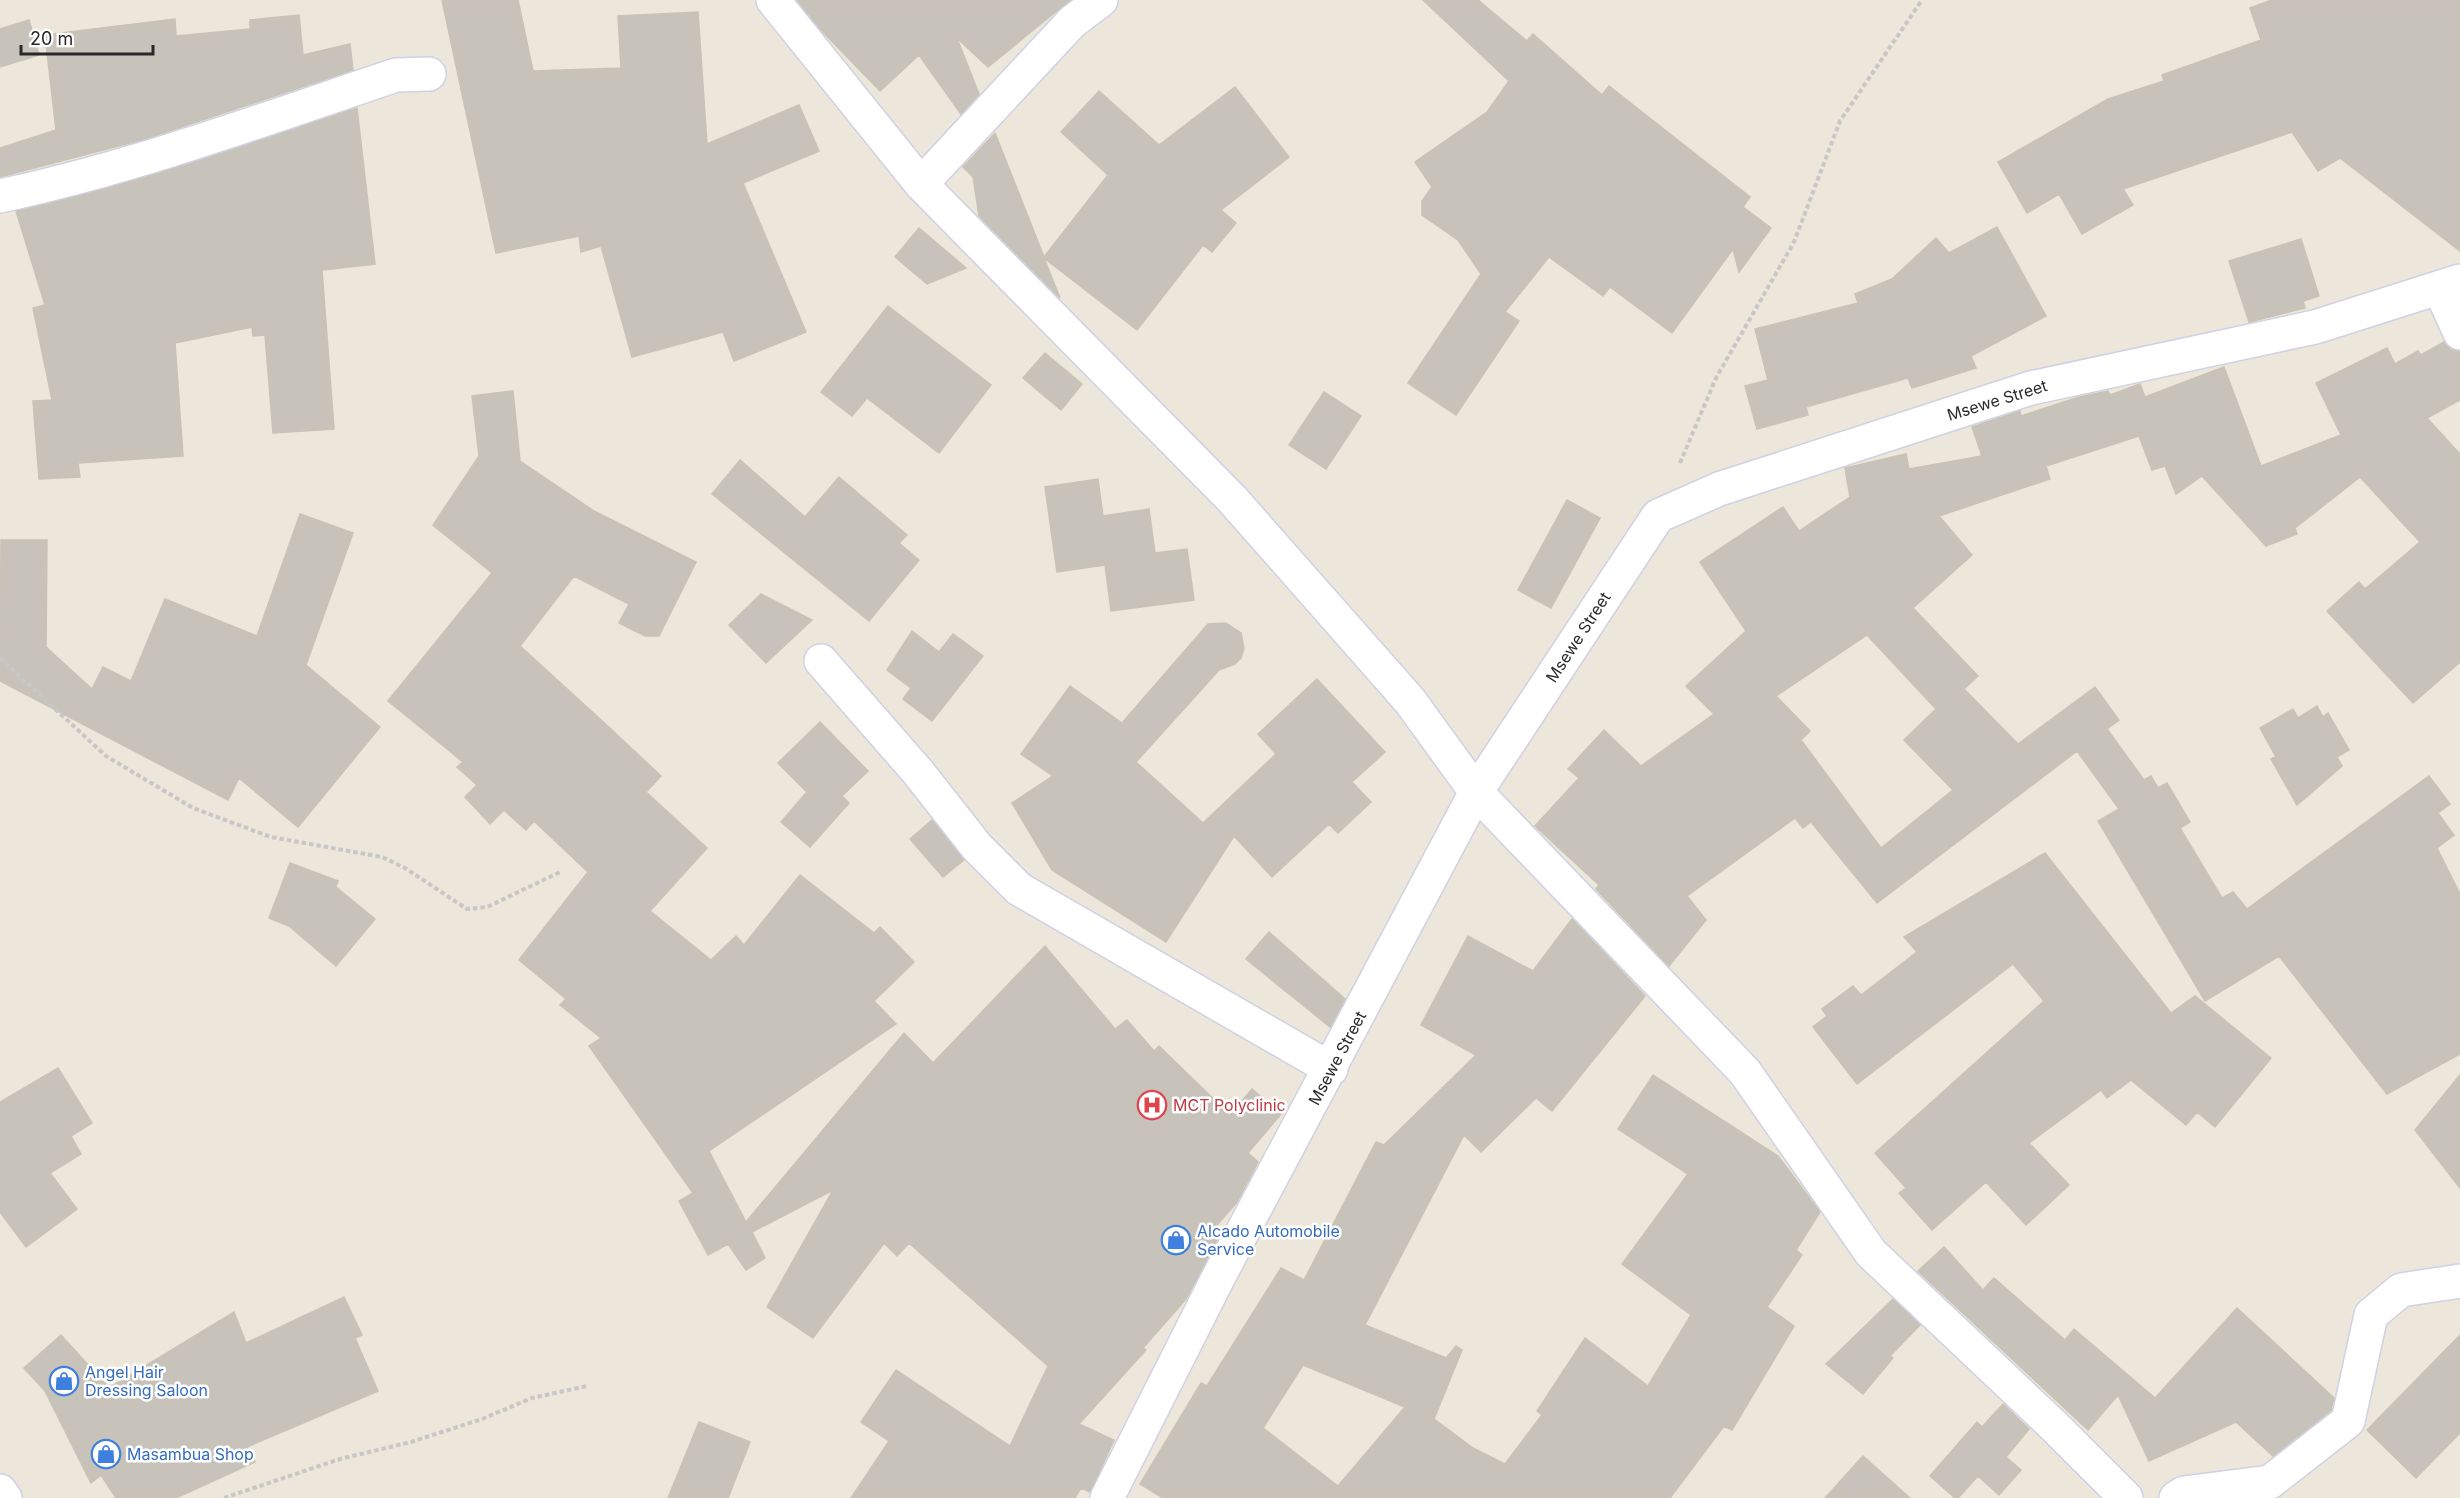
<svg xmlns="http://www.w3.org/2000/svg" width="2460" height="1498" font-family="Inter,sans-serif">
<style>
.building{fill:#c8c3ba;stroke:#c8c3b4;stroke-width:1.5;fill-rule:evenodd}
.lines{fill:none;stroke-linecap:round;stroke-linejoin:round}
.minor-casing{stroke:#cfd1e4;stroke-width:36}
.path{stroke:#c7c7c7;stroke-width:4;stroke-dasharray:4.5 3;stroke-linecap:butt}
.minor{stroke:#fff;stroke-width:33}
.labels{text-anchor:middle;stroke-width:5;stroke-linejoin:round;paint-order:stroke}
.street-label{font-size:16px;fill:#292929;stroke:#fff}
.health-label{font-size:16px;fill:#be3a42;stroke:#fff;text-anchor:start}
.shop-label{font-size:16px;fill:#366cbe;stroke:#fff;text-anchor:start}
</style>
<rect width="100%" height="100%" fill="#ede6da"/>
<path class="building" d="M442,0H518L533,71L621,68L618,16L698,12L707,144L799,105L819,151L743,183L806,332L734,361L723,332L632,357L601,246L581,252L579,236L496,253Z
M797,0H1070L988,67L957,38L979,94L961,114L919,55L880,91L822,31Z
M1423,0H1478L1527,41L1533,34L1602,95L1609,86L1750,197L1743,207L1771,228L1739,272L1733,249L1672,333L1610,287L1603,296L1549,257L1505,312L1519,321L1456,415L1408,383L1481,274L1458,240L1422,215V201L1432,187L1415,162L1487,112L1509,81Z
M2272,0H2460V251L2340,158L2318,171L2292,132L2123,189L2133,205L2082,234L2059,194L2027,213L1998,162L2108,99L2164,81L2162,75L2261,40L2250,8Z
M299,15L303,55L350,44L353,70L145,139L0,177V148L56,130L45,35L175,19L176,36L250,29V20Z
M29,20L39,55L0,67V29Z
M1235,87L1289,157L1221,210L1236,223L1212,252L1203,245L1137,330L1044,258L1060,298L979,216L973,177L963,167L995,133L1044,257L1108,175L1061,132L1099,91L1159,145Z
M357,108L375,264L322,270L334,429L273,433L265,335L253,336L252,327L175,343L183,456L78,463L80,477L39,479L33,401L52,400L33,308L45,305L16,211L156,174Z
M1997,227L2046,316L1971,356L1976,368L1912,388L1908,378L1806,407L1808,415L1757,429L1745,386L1768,380L1755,329L1858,303L1855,294L1892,279L1936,238L1949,253Z
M919,228L966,268L927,284L895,257Z
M2301,239L2319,296L2303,301L2305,308L2249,322L2229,261Z
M888,306L991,385L939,453L867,398L852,416L821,392Z
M2444,342L2450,349L2460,351V400L2427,418L2460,454V662L2413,703L2327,611L2359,582L2365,589L2420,542L2360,477L2295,528L2297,534L2266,546L2202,476L2176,494L2165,466L2152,470L2139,436L2046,466L2050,479L1939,516L1972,555L1913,608L1978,676L1964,689L2018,744L2095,687L2119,720L2107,729L2144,780L2151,776L2158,788L2167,783L2190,822L2180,828L2222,898L2233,892L2247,909L2429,776L2450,804L2438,813L2454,835L2437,848L2460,894V1054L2387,1094L2279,956L2205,1001L2098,821L2119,809L2077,751L1877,903L1811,822L1803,828L1795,818L1687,896L1706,920L1669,966L1596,889L1599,885L1535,826L1579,778L1568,769L1604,730L1641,766L1714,714L1686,686L1746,631L1700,562L1783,507L1799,531L1850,497L1845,468L1906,454L1909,469L1982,456L1972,427L2020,411L2021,416L2079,397L2108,391L2110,395L2140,384L2145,397L2224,367L2261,466L2341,435L2316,383L2387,348L2395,364L2418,351L2421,355ZM1867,635L1936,709L1904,740L1953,790L1881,848L1801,740L1810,731L1776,696Z
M1045,353L1082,384L1061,410L1023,378Z
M513,391L520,461L594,511L696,562L659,636H645L619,623L629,604L574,576L520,646L613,731L610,736L614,732L661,776L646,792L707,848L650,911L711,960L736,936L744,945L800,875L874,933L880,927L914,962L874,1001L896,1024L709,1151L746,1222L904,1033L933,1063L1045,946L1115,1029L1127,1020L1154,1051L1159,1046L1230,1115L1252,1089L1281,1114L1248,1153L1258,1162L1237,1202L1211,1232L1219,1236L1186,1299L1143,1348L1146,1350L1079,1424L1114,1440L1090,1492L1081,1488L1075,1498H851L889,1441L861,1422L896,1370L1010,1446L1048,1366L909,1243L897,1256L884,1243L813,1338L767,1307L833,1190L752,1232L765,1258L746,1270L728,1244L708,1255L679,1201L693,1193L589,1046L601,1038L560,1005L566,999L519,960L588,872L534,821L526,830L504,810L490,824L465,797L477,785L457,767L463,762L388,701L492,573L433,525L479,456L472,396Z
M1324,392L1361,416L1326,469L1289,445Z
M740,460L805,517L839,477L907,535L899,543L919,560L869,621L712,494Z
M1098,479L1103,516L1149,509L1155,553L1187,549L1194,600L1111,611L1105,565L1057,572L1045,487Z
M1567,500L1600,518L1551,608L1518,590Z
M300,514L353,533L306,665L380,727L298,827L239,778L228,800L0,681L1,540H47L46,647L92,689L103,667L131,681L165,599L257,636Z
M761,594L812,620L766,663L729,625Z
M1226,623L1241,633L1244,649L1241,658L1235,664L1219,670L1136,762L1203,823L1276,754L1258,734L1317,679L1385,752L1352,782L1371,802L1338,833L1329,824L1272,877L1234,836L1166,942L1052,870L1012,803L1053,776L1021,754L1070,686L1122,723L1208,624Z
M912,631L939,652L953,634L983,656L932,721L903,699L911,688L887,670Z
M2317,706L2323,717L2328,713L2349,750L2337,757L2342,766L2297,805L2271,759L2276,757L2260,728L2293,709L2298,718Z
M820,722L868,771L842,796L849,803L810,847L781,822L807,792L778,763Z
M932,820L964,860L943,877L910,839Z
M2045,853L2171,1013L2195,996L2271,1058L2215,1127L2197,1112L2186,1125L2131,1080L2107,1098L2101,1090L2029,1143L2069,1185L2026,1225L1986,1182L1932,1230L1899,1193L1906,1188L1875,1153L2044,1001L2013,964L1857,1084L1813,1027L1827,1016L1822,1009L1853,986L1861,995L1917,952L1904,937Z
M290,863L338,881L336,887L375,919L336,966L289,926L269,918Z
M1572,919L1645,996L1552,1111L1536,1098L1481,1152L1464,1135L1365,1325L1446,1358L1456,1346L1462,1350L1434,1419L1473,1448L1505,1464L1542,1415L1537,1411L1585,1338L1648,1386L1691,1315L1622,1264L1688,1174L1618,1129L1653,1075L1778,1156L1820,1212L1796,1250L1802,1255L1767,1307L1794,1326L1732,1430L1724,1426L1670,1498H1163L1140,1484L1201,1383L1207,1386L1281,1268L1304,1280L1376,1142L1384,1145L1476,1055L1421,1025L1468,936L1533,971ZM1303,1365L1405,1407L1338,1486L1263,1428Z
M1269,932L1345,999L1330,1027L1246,959Z
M58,1068L92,1123L71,1136L81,1154L50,1173L77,1209L26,1247L0,1212V1102Z
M2460,1075V1188L2415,1130Z
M1944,1247L1983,1290L1994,1278L2065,1340L2074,1329L2155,1398L2237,1308L2334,1398L2331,1410L2273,1456L2236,1422L2149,1461L2118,1395L2088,1430L1918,1271Z
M344,1297L362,1335L355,1338L378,1391L247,1447L255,1462L176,1498H116L101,1475L91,1483L45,1391L24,1368L61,1335L109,1388L234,1312L246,1343Z
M1893,1299L1920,1325L1890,1356L1893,1358L1863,1394L1826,1364Z
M2460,1335V1433L2416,1478L2367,1430Z
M2003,1404L2029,1429L2006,1457L2021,1470L1999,1495L1978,1476L1958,1498H1955L1930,1476L1977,1422L1982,1427Z
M699,1422L750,1442L728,1498H668Z
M1863,1456L1910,1498H1825Z"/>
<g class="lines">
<g class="minor-casing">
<path id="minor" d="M773,0L921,184L1232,499L1410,701L1476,792L1745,1072L1871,1253L2053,1425L2126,1498
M921,184L1072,22L1101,0
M0,196C135,167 265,119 396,75L429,74
M2440,289L2460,333
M821,661L918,772L977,847L1019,889L1331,1069
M0,1491L5,1498
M1107,1498L1218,1278L1476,792L1658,516L1719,489L2031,388L2315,327L2460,281
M2176,1498L2184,1493L2270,1482L2348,1421L2371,1315L2401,1290L2460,1281"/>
</g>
<path class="path" d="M1680,463L1716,378L1794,242L1840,121L1922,0
M0,658L106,756L193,808L271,837L382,857L405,868L467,909L487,907L560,872
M224,1498L340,1459L411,1442L482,1419L532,1398L587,1386"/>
<use href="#minor" class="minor"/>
</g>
<defs>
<g id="hospital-ring" transform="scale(1.5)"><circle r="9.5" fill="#fff" stroke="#e0444e" stroke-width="1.5"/><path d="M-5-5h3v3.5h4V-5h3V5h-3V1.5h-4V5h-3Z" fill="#e0444e"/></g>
<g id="shop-ring" transform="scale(1.5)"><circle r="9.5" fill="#fff" stroke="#3f7fe0" stroke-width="1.5"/><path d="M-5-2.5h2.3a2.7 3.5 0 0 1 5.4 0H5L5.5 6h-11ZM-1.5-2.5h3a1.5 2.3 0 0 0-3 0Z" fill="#3f7fe0"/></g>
</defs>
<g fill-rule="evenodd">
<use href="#hospital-ring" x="1152" y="1105"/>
<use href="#shop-ring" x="1176" y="1240"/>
<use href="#shop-ring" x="64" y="1381"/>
<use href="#shop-ring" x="106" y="1454"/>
</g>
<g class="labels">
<g class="street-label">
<text transform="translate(1997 400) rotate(-17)" y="6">Msewe Street</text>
<text transform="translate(1578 637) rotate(-57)" y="6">Msewe Street</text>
<text transform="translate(1337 1058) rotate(-62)" y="6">Msewe Street</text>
</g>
<g class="health-label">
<text x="1173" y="1111">MCT Polyclinic</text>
</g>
<g class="shop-label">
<text x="1197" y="1237">Alcado Automobile<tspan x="1197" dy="18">Service</tspan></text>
<text x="85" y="1378">Angel Hair<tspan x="85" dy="18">Dressing Saloon</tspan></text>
<text x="127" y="1460">Masambua Shop</text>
</g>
</g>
<path d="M21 45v9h132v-9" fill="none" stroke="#292929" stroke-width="3"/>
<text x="30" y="45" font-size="18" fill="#292929" stroke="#ffffff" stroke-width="4.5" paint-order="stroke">20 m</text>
</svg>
